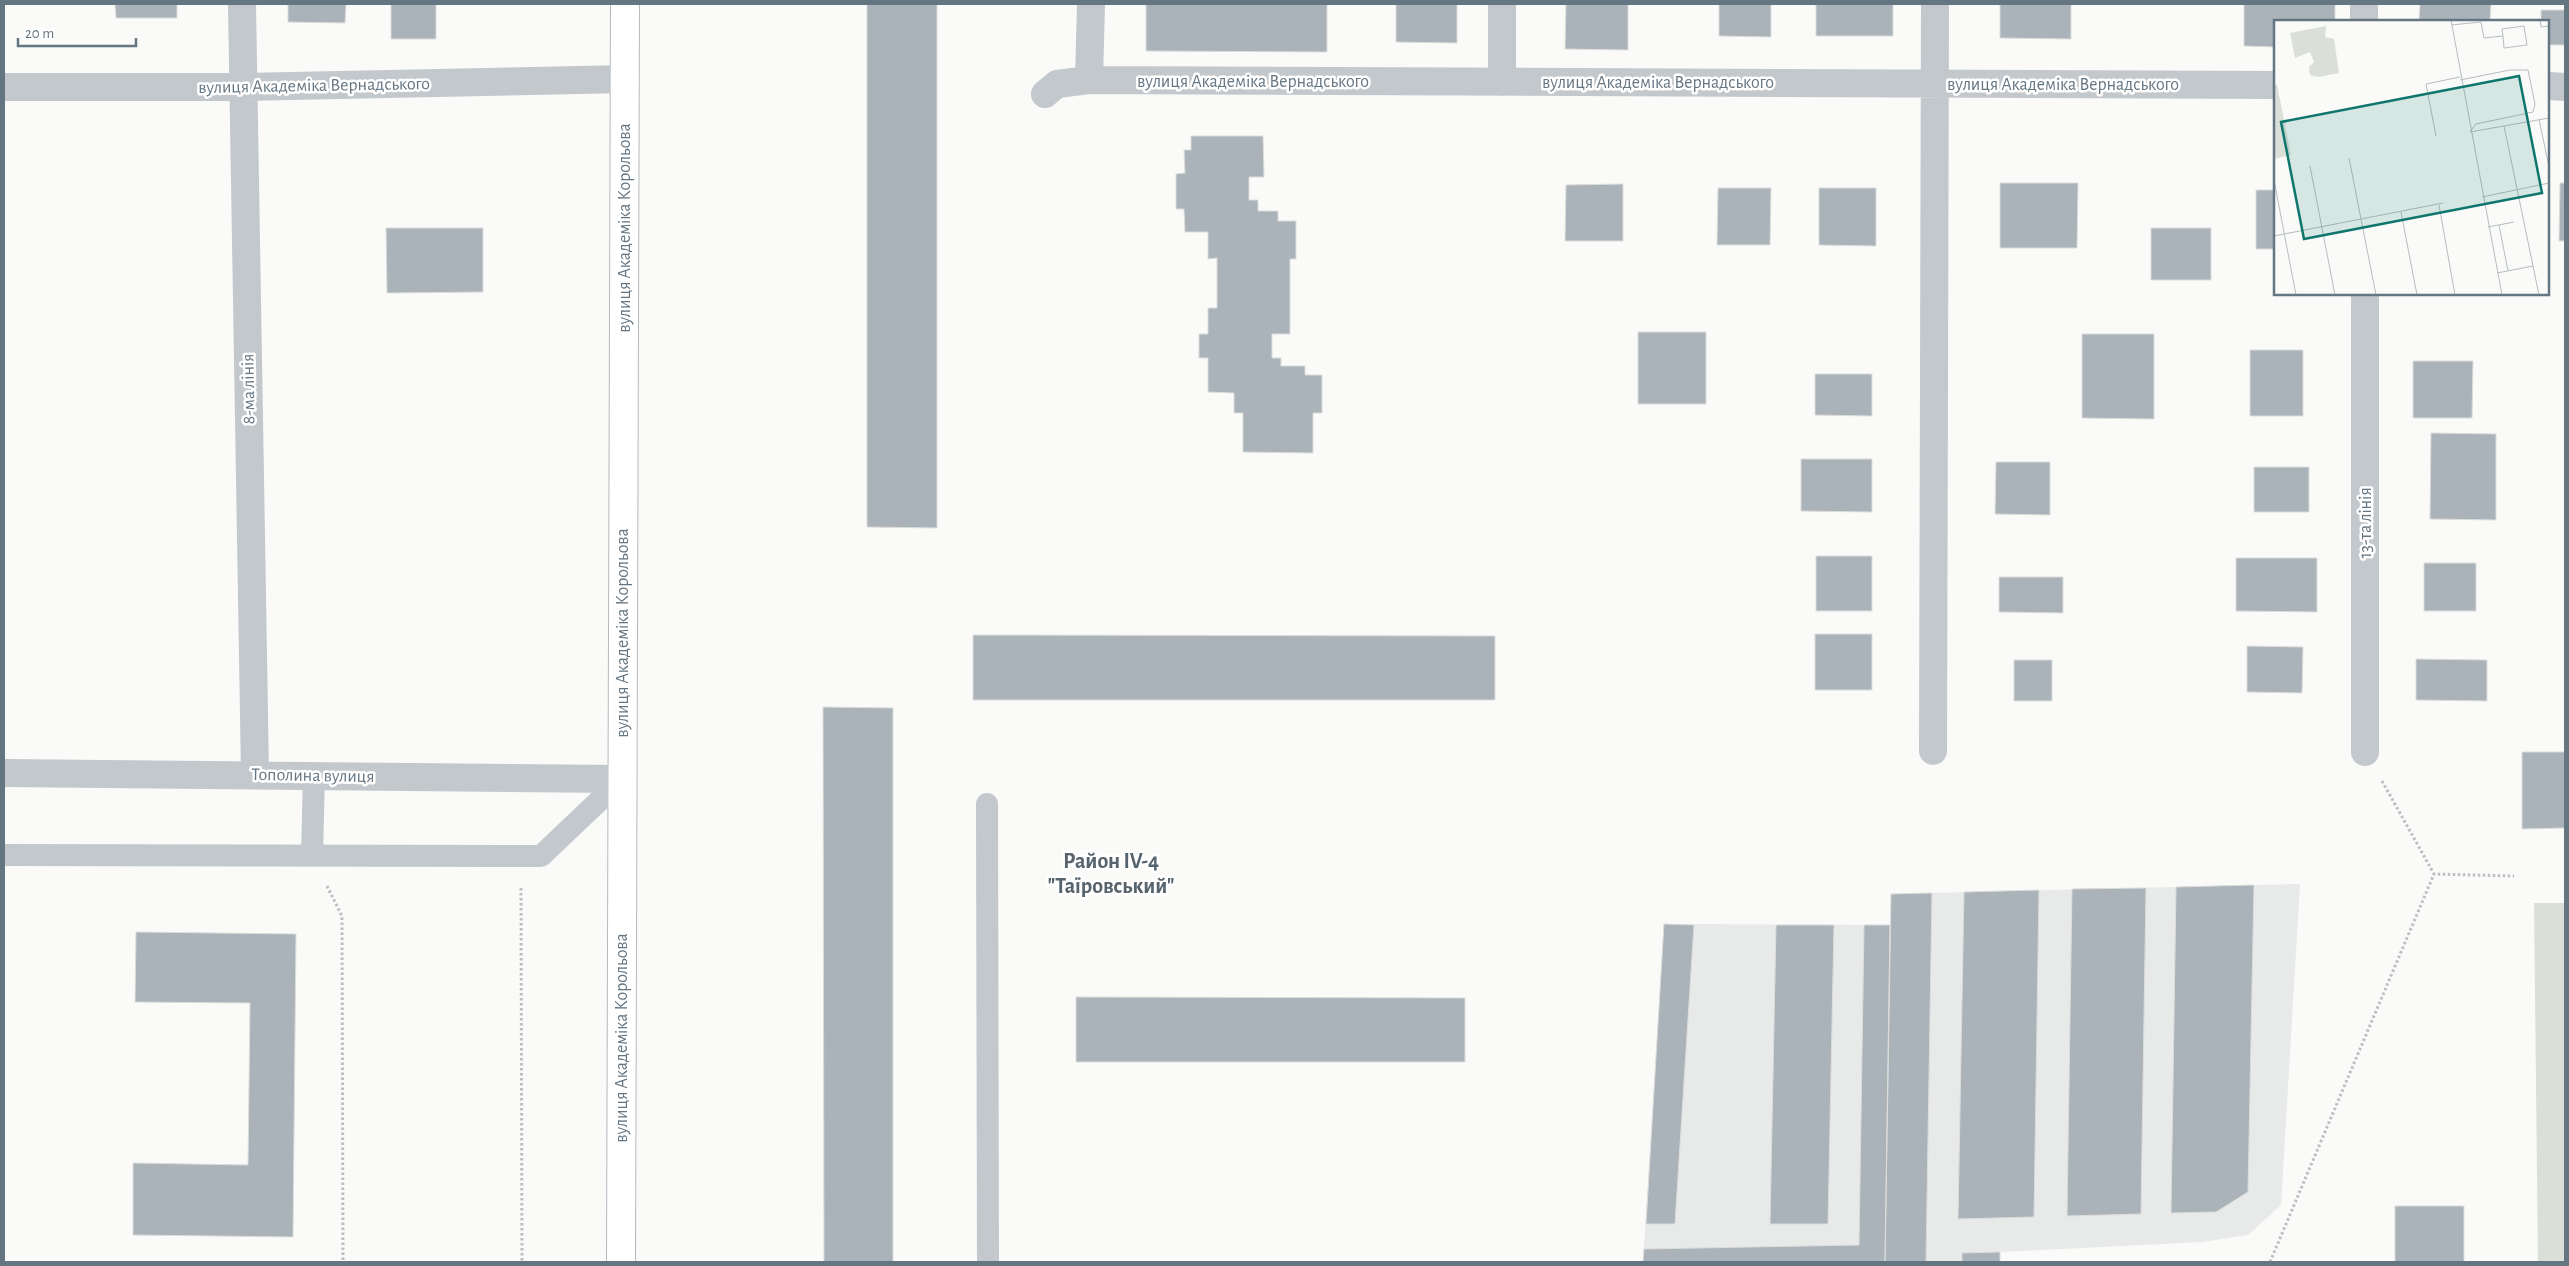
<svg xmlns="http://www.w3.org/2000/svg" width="2569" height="1266" font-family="'Alegreya Sans',sans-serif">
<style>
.built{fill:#e8e9e9}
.green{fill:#dadfd7}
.building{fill:#aab3b9;stroke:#dcdcda}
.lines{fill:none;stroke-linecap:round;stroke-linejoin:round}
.secondary-casing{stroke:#b3babf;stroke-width:30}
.path{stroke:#bbbfc2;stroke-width:3;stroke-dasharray:2.5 2.5;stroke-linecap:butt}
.service{stroke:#c3c8cc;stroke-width:22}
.minor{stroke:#c3c8cc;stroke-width:28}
.secondary{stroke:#fff;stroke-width:28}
.labels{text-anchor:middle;stroke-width:5;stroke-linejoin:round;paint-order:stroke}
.street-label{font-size:18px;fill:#657683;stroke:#fff}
.district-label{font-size:22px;font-weight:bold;fill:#57646e;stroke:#fff}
.inset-road{fill:none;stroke:#b5bdc2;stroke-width:1}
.view{fill:#0f766e;fill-opacity:0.15;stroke:#0f766e;stroke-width:2.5}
.inset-edge{fill:none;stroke:#657683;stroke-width:2.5}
</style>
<rect width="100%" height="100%" fill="#fafaf8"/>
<path class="built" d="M2300,884L2281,1205L2248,1235L2202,1242L2000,1252V1262H1643L1664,924L1890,925L1891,894Z"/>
<path class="green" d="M2534,903H2565V1262H2538Z"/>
<path class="building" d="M115,4H177V18H116Z
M288,4H346L345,23L288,22Z
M391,4H436V39H391Z
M867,4H937V528L867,527Z
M1146,4H1327V52L1146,51Z
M1396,4H1457V43L1396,42Z
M1566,4H1628V50L1565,49Z
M1719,4H1771V37L1719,36Z
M1816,4H1893V36H1816Z
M2000,4H2071V39L2000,38Z
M2244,4H2335V21H2275V47L2244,46Z
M2420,4H2491L2490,21H2419Z
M2541,10H2565V45H2548V21H2541Z
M1191,136H1263L1264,177H1249V200H1258V211H1278V221H1296V259H1290V334H1272V358H1281V366H1305V375H1322V413H1313V453L1243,452V413H1234V393L1208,392V358H1199V334H1208V308H1217V258L1208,259V232H1185L1184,209H1176V174L1185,173L1184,150H1191Z
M2000,183H2078L2077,248H2000Z
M2560,183H2565V241H2559Z
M1623,184V241H1565L1566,185Z
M1718,188H1771L1770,245H1717Z
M1819,188H1876V246L1819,245Z
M2256,190H2275V249H2256Z
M386,228H483V292L387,293Z
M2151,228H2211V280H2151Z
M1638,332H1706V404H1638Z
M2082,334H2154V419L2082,418Z
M2250,350H2303V416H2250Z
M2413,361H2473L2472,418H2413Z
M1815,374H1872V416L1815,415Z
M2431,433L2496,434V520L2430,519Z
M1801,459H1872V512L1801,511Z
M1996,462H2050V515L1995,514Z
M2254,467H2309V512H2254Z
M1816,556H1872V611H1816Z
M2236,558H2317V612L2236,611Z
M2424,563H2476V611H2424Z
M1999,577H2063V613L1999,612Z
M1815,634H1872V690H1815Z
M973,635L1495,636V700H973Z
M2247,646L2303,647L2302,693L2247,692Z
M2416,659L2487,660V701L2416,700Z
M2014,660H2052V701H2014Z
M823,707L893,708V1262H824Z
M2522,752H2565V828L2522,829Z
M2254,885L2248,1192L2216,1212L2171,1213L2176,887Z
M2146,888L2141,1214L2067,1216L2072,889Z
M2039,890L2034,1217L1958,1219L1964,892Z
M1932,893L1926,1262H1885L1891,894Z
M1664,924L1694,925L1675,1224H1646Z
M1776,925H1834L1828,1224H1770Z
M1864,925H1890L1885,1262H1643L1644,1249L1859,1245Z
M136,932L296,934L293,1237L133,1235V1163L248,1165L250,1003L135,1002Z
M1076,997L1465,998V1062H1076Z
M2395,1206H2464V1262H2395Z
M2000,1252V1262H1962V1253Z"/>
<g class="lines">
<g class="secondary-casing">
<path id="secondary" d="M621,1262L625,4"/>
</g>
<path class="path" d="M2382,781L2434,874
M327,886L342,916L343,1262
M521,888L522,1262
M2270,1262L2434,874L2514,876"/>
<path class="service" d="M987,804L988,1262
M4,855L541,856L622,779
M312,855L314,775"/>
<path class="minor" d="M242,4L255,774
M2364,4V21
M1089,80L1091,4
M1502,82V4
M2548,86L2565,87
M4,87H242L625,79
M1045,94L1057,84L1089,80L2275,85
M2365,294V752
M1933,751L1935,4
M4,773L622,779"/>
<use href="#secondary" class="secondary"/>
</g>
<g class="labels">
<g class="street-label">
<text x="1253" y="87">вулиця Академіка Вернадського</text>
<text x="1658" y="88">вулиця Академіка Вернадського</text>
<text x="2063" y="90">вулиця Академіка Вернадського</text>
<text transform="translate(314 85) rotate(-1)" y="6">вулиця Академіка Вернадського</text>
<text transform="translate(624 228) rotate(-90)" y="6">вулиця Академіка Корольова</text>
<text transform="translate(248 389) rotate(-91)" y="6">8-ма лінія</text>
<text transform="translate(2365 523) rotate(-90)" y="6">13-та лінія</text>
<text transform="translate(622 633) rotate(-90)" y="6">вулиця Академіка Корольова</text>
<text transform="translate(313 775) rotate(1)" y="6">Тополина вулиця</text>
<text transform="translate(621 1038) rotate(-90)" y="6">вулиця Академіка Корольова</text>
</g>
<g class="district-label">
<text x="1111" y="868">Район IV-4<tspan x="1111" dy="25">"Таїровський"</tspan></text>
</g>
</g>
<g transform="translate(2274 20)">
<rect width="275" height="275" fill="#fafaf8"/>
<path d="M52,6L51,17L60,19L65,53L44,57L36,55L35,47L40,42L36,32L21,38L16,13ZM0,65H3L17,135L0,139Z" fill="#dadfd7"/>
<path class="inset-road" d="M177,0L228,275M266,0L267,7L275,6M177,5L207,2L210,18L229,16L228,9L250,6L253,25L230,28L229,16M186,60L236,50H254L261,84L259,92L202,104L196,112M265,99L275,147M230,106L265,275M196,112L275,98M162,116L152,64L186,57M75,138L102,275M36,146L61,275M0,160L22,275M208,177L275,163M165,185L181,275M127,192L143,275M225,205L234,251M214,207L240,202M0,216L169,183M223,253L259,246"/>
<path class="view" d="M245,56L268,173L30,219L7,102Z"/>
<rect width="275" height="275" class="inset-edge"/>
</g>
<rect width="2569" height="1266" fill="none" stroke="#657683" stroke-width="10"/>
<path d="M18 38v8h118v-8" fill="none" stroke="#657683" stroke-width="2.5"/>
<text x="25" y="38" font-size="15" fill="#657683" stroke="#ffffff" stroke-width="4" paint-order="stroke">20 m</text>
</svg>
